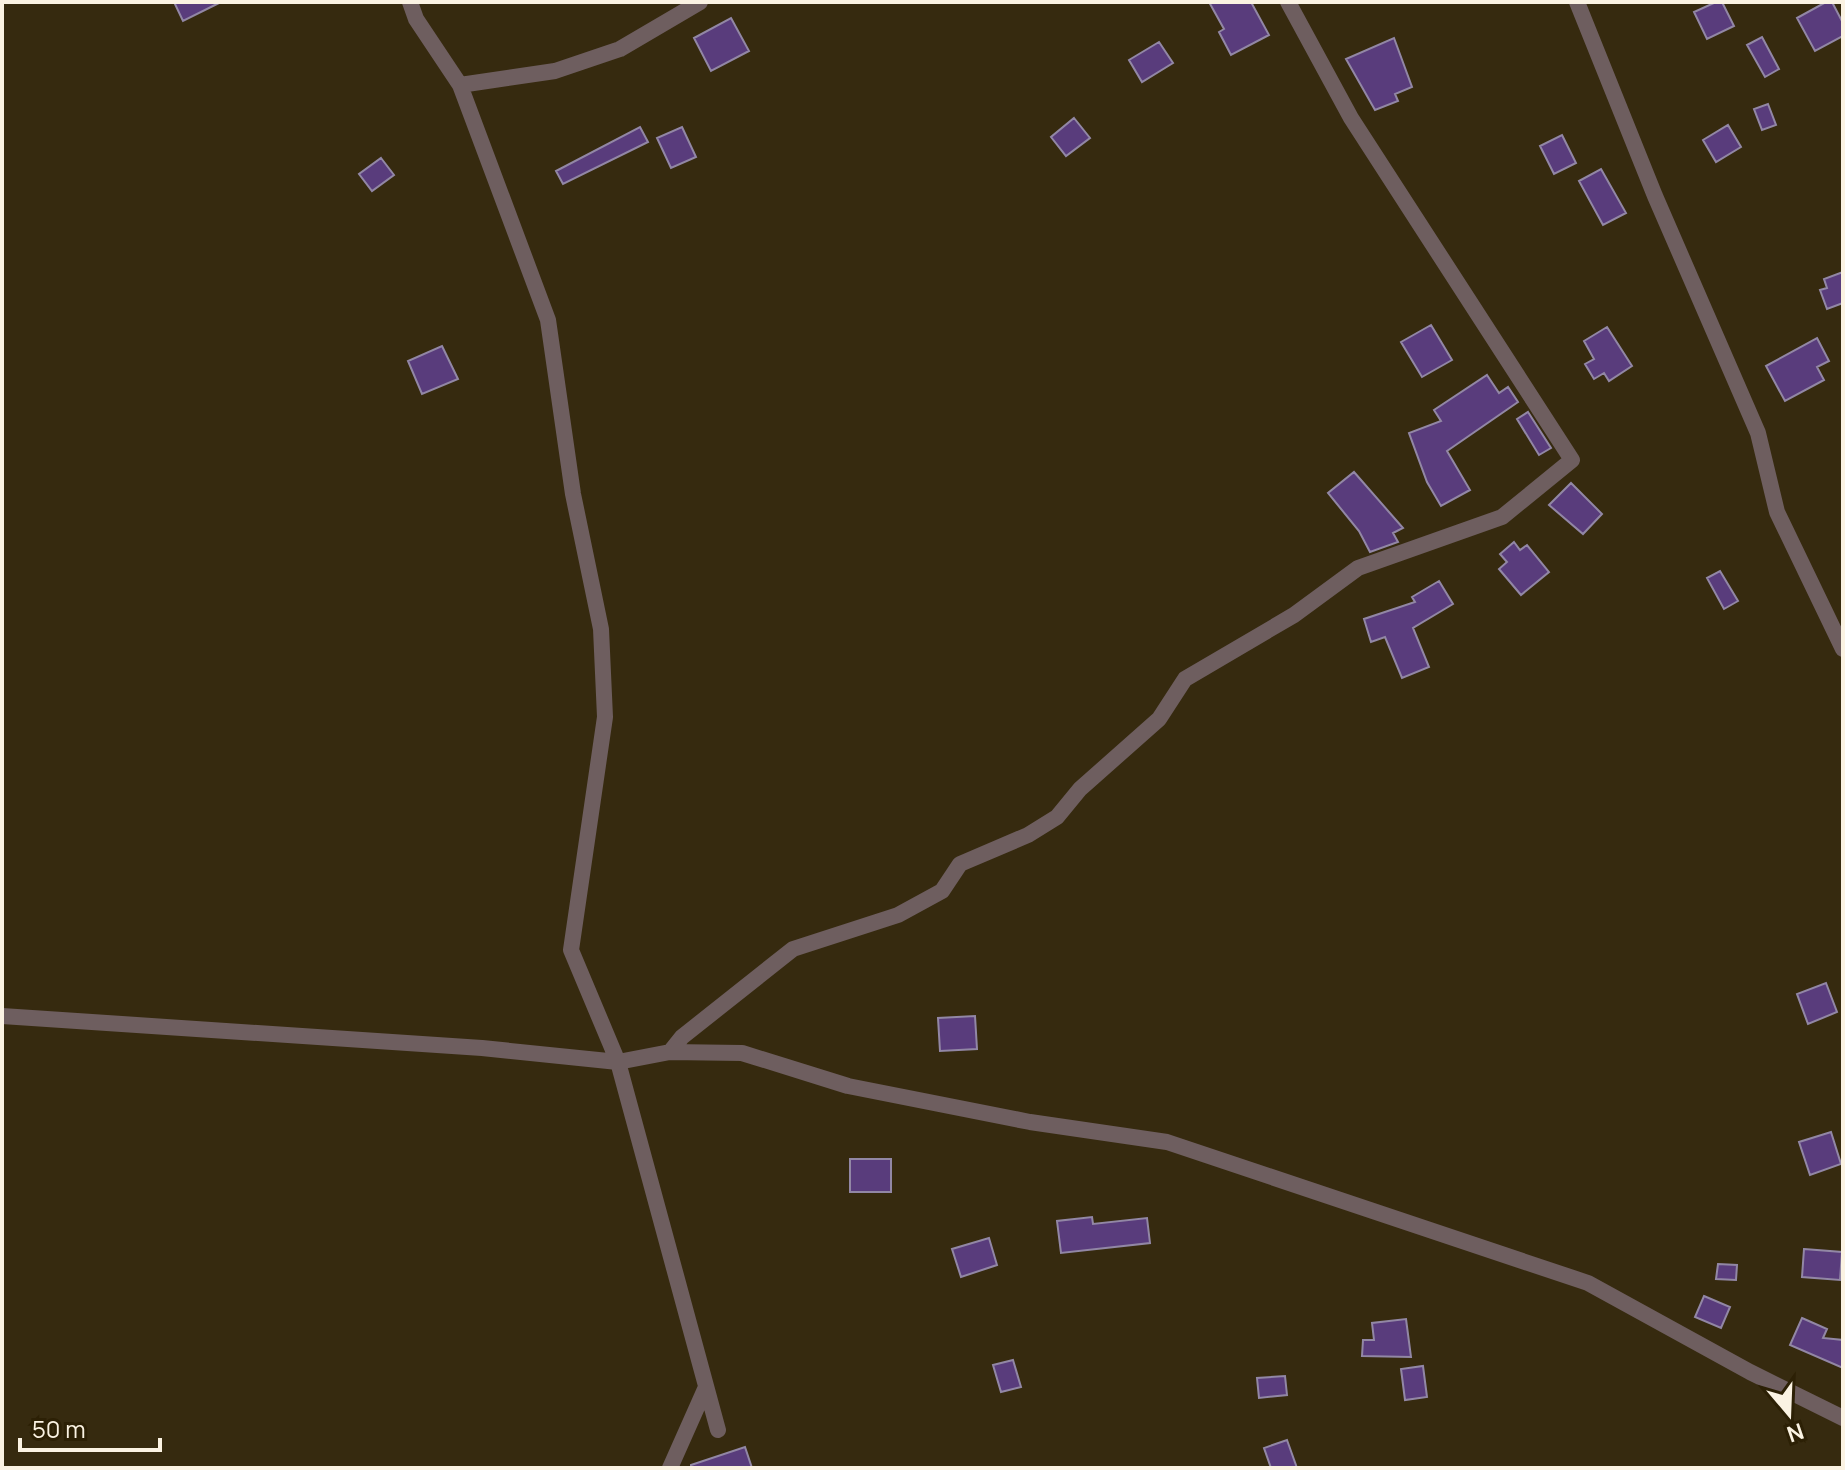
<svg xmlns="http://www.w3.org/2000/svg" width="1845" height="1470" font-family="Manrope,sans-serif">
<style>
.building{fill:#593c7c;stroke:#9287a5;stroke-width:2}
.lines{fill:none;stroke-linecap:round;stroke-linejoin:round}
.minor{stroke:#6e5e5f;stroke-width:16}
</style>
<rect width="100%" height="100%" fill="#362a0f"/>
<path class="building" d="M174,2H221L183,21Z
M1209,2H1251L1269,35L1231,55L1219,32L1224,29Z
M1716,2H1722L1734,26L1707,39L1694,12Z
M1826,2H1832L1843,23V36L1815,51L1797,18Z
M731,18L749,51L711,71L694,38Z
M1762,37L1779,69L1765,77L1747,45Z
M1394,38L1412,87L1395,94L1398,101L1375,110L1346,59Z
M1159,42L1173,63L1142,82L1129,60Z
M1768,104L1776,125L1762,130L1754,109Z
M1074,118L1090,138L1066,156L1051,137Z
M1728,125L1741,147L1716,162L1703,140Z
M640,127L648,142L563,184L556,171Z
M682,127L696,157L671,168L657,138Z
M1562,135L1576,163L1554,174L1540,146Z
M381,158L394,175L372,191L359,174Z
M1601,169L1626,213L1603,225L1579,181Z
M1843,272V303L1827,309L1820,290L1827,288L1824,279Z
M1431,325L1452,360L1422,377L1401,342Z
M1607,327L1632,366L1609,381L1604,373L1594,379L1585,364L1594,359L1584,341Z
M1817,338L1829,361L1817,367L1824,380L1785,401L1766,366Z
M442,346L458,379L422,394L408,361Z
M1487,375L1499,393L1508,387L1518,402L1447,451L1470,490L1441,506L1427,482L1409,433L1441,421L1434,410Z
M1528,412L1551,448L1539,455L1517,419Z
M1354,472L1403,528L1393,533L1398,542L1370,552L1359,531L1328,493Z
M1571,483L1602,514L1583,534L1549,505Z
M1514,542L1520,550L1527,545L1549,572L1521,595L1499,569L1507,562L1500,554Z
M1720,571L1738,601L1724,609L1707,578Z
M1439,581L1453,604L1413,628L1429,667L1402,678L1385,637L1371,642L1364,619L1415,602L1412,597Z
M1826,983L1837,1012L1808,1024L1797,994Z
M975,1016L977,1049L940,1051L938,1018Z
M1831,1132L1841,1164L1810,1175L1799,1142Z
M850,1159H891V1192H850Z
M1092,1217L1093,1224L1147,1218L1150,1243L1061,1253L1057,1221Z
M989,1238L997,1265L961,1277L952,1249Z
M1804,1249L1842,1252L1840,1280L1802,1277Z
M1718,1264L1737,1265L1736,1280L1716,1279Z
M1704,1296L1730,1307L1721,1328L1695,1317Z
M1802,1318L1827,1329L1823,1338L1843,1340V1368L1790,1345Z
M1406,1319L1411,1357L1362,1356L1363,1340H1374L1372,1323Z
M1013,1360L1021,1387L1001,1392L993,1365Z
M1423,1366L1427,1397L1405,1400L1401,1369Z
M1285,1376L1287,1395L1259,1398L1257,1378Z
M1287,1440L1297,1468H1271L1264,1448Z
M745,1447L752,1468H691V1465Z"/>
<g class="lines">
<path class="minor" d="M1577,2L1655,196L1758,433L1777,512L1843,649
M460,85L555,71L620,49L700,2
M2,1016L482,1048L618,1062L571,950L605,717L601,629L573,494L548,320L460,85L416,19L410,2
M670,1052L682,1037L793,949L898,915L942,891L960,864L1028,835L1057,817L1080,789L1159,719L1185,679L1294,615L1358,568L1502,517L1572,460L1351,118L1288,2
M718,1430L618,1062L670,1052L742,1053L848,1086L1030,1122L1167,1142L1588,1283L1750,1372L1843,1418
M670,1468L706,1387"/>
</g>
<rect width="1845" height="1470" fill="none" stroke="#fbf3e3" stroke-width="8"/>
<g transform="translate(1789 1414) rotate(161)" stroke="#2c2005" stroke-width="6" paint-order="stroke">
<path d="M0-6L14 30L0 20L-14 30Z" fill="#fbf3e3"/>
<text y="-12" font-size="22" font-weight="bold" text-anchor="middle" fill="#fbf3e3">N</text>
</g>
<path d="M20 1438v12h140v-12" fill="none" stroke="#fbf3e3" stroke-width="4"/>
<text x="32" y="1438" font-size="24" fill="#fbf3e3" stroke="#2c2005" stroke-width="6" paint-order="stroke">50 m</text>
</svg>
